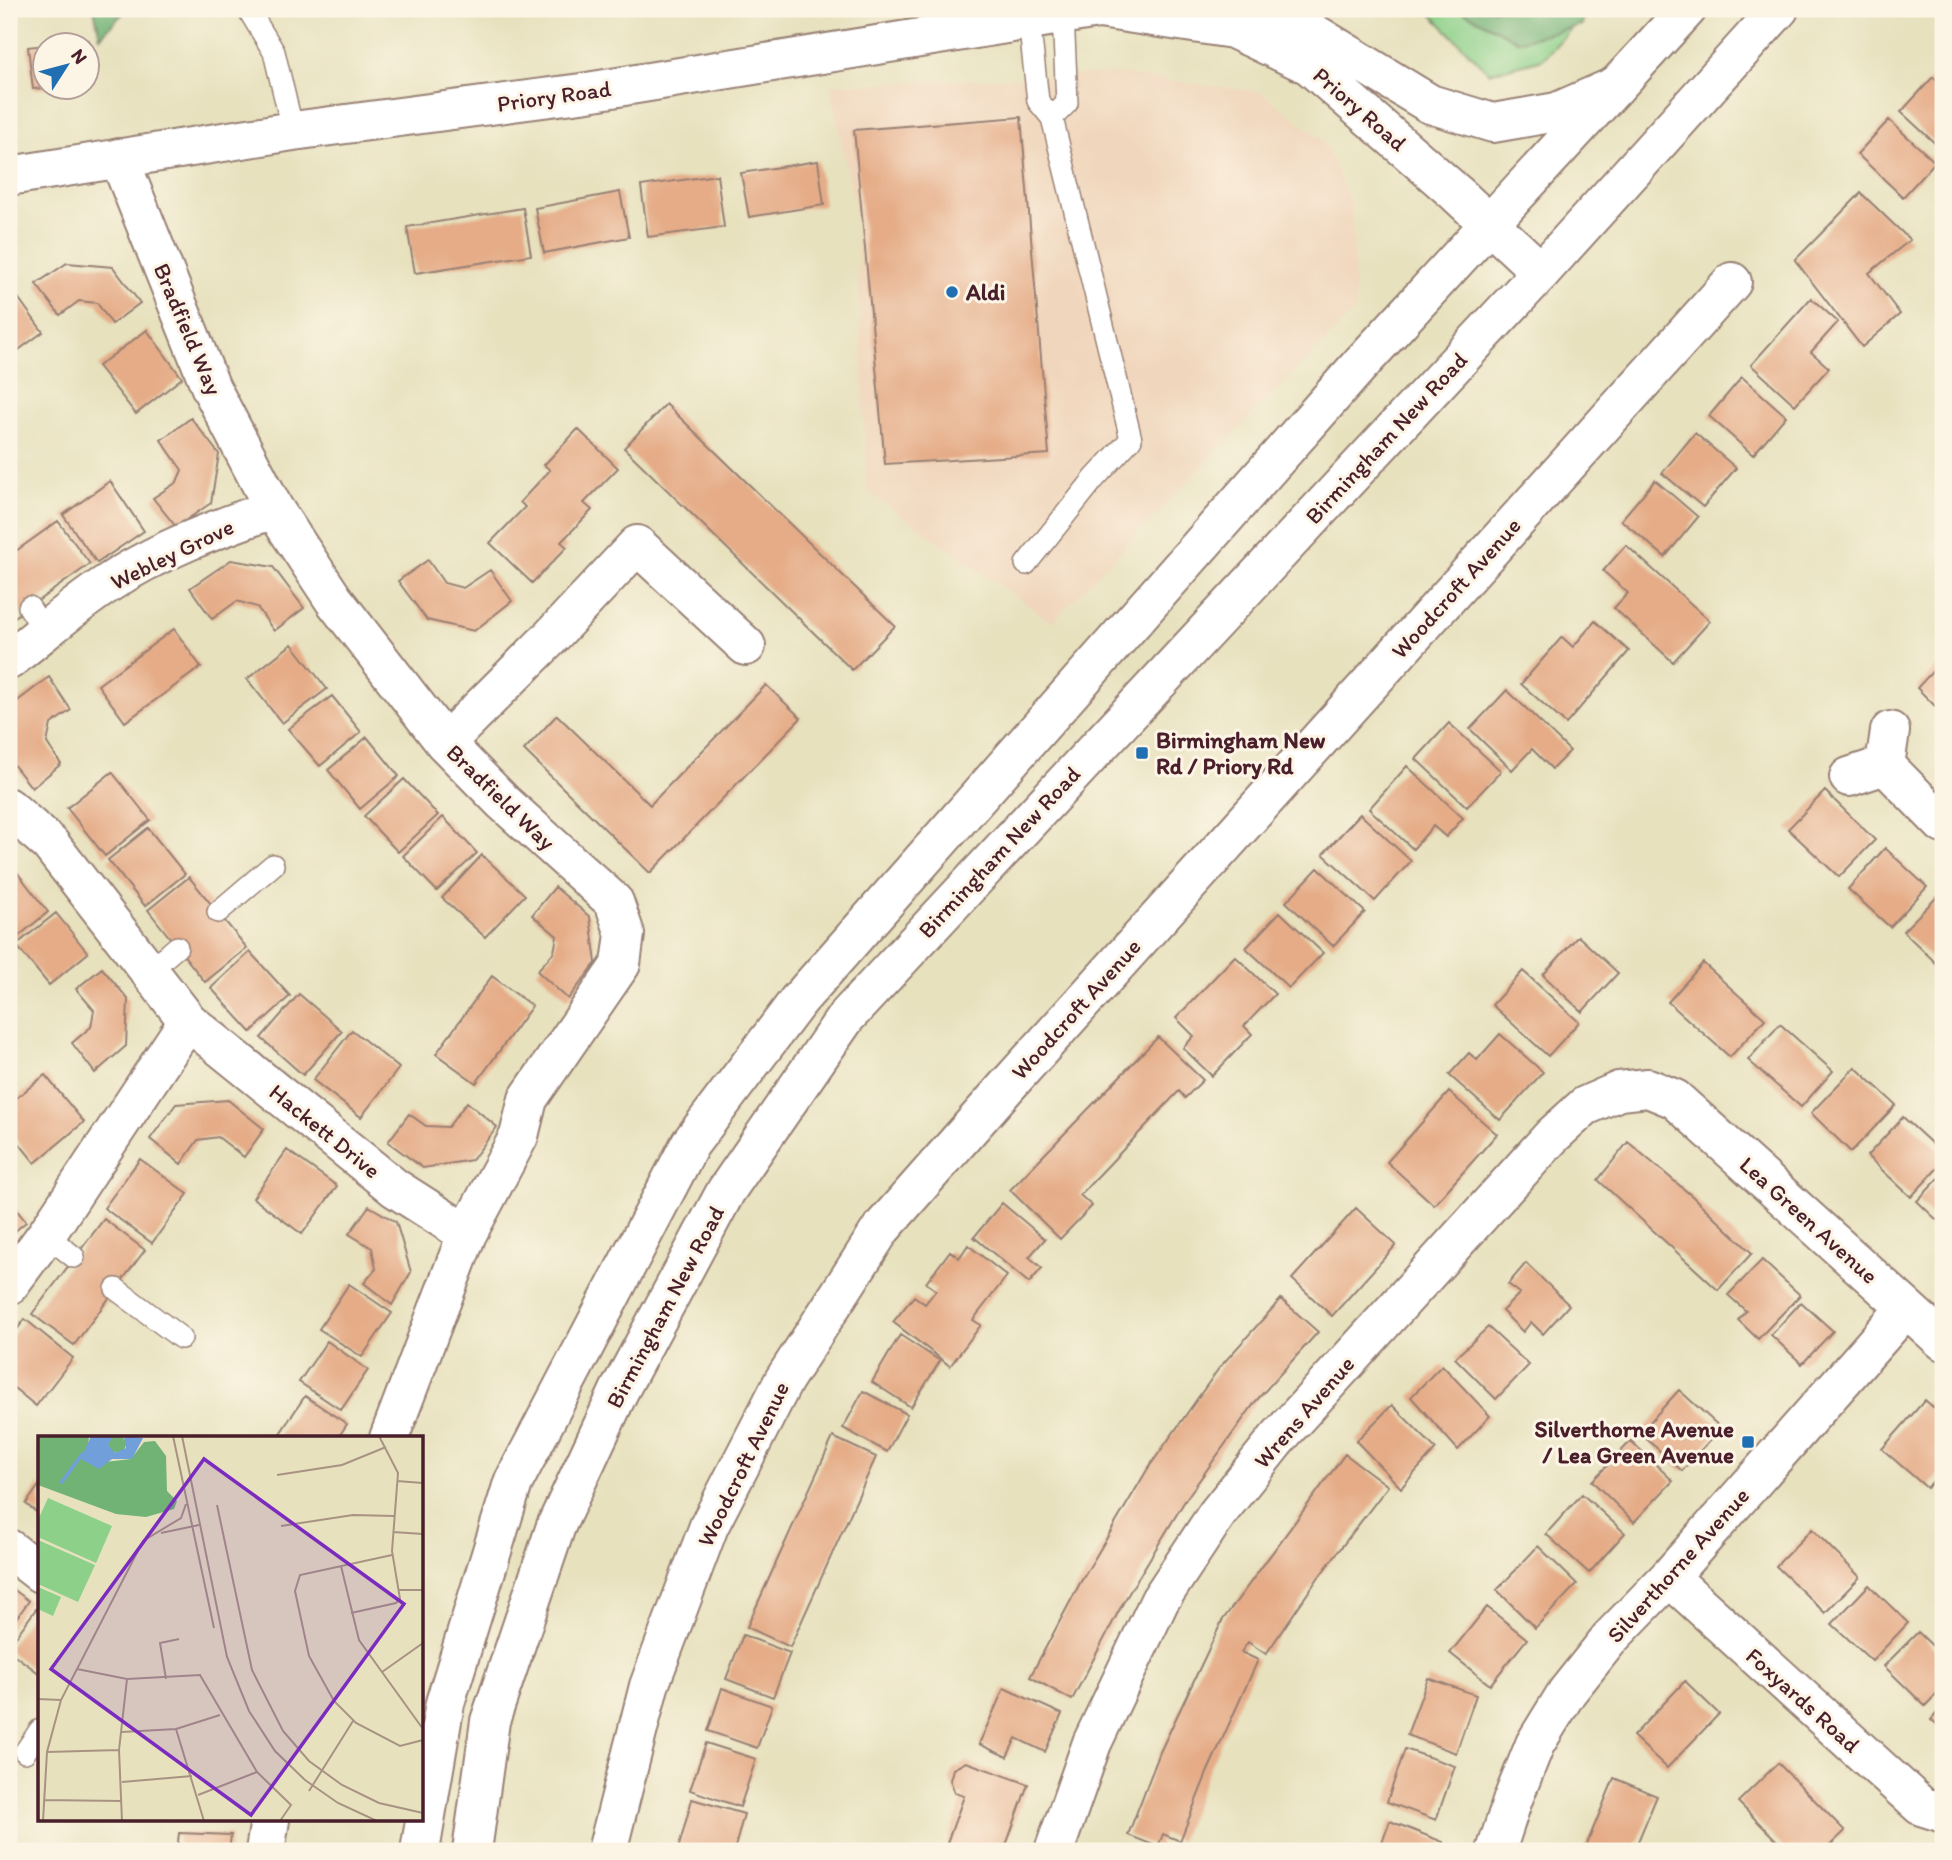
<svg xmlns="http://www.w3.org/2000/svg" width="1952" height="1860" font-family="Itim,sans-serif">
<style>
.built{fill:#f0d6bc}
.green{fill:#8cd089;stroke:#6b785a;stroke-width:2}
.forest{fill:#71b275;stroke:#5e6850;stroke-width:2}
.building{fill:#e5ac87}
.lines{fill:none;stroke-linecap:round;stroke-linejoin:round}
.lane-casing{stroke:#988074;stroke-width:24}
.street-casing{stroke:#988074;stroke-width:42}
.primary-casing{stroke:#988074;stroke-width:42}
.highway-casing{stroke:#988074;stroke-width:42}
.lane{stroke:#fff;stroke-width:21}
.street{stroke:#fff;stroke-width:38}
.primary{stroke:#fff;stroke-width:38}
.highway{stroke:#fff;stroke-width:38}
.poi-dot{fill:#1f6fb2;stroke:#fcf5e5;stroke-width:2.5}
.labels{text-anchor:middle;stroke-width:6;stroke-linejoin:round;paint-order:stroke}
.street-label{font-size:23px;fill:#4a1f2b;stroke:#fcf5e5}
.poi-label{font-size:23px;font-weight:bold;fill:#4a1f2b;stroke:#fcf5e5;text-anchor:start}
.inset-river{fill:none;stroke:#719fda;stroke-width:3.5}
.inset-road{fill:none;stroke:#a89383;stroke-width:2}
.view{fill:#7b2cbf;fill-opacity:0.15;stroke:#7b2cbf;stroke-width:3.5}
.inset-edge{fill:none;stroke:#4a1f2b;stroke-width:3.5}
</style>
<rect width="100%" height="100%" fill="#fcf5e5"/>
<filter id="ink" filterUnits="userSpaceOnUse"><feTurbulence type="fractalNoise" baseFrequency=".0143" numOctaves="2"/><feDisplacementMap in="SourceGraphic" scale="14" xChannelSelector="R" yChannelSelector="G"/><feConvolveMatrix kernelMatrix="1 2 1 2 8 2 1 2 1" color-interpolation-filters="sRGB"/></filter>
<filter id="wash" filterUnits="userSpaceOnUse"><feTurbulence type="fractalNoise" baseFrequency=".00686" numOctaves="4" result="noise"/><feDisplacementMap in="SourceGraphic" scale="28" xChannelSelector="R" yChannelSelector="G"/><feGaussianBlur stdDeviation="1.57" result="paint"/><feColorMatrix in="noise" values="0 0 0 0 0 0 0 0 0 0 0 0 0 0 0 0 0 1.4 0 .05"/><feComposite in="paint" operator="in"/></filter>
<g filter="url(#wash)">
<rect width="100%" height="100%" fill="#e7e1be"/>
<path class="built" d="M1117,74L1261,92L1323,141L1351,203L1356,310L1252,415L1052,622L867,491L856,212L830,85Z"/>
<path class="green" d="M1426,9H1589L1543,59L1489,73Z"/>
<path class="forest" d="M94,9H127L100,37Z
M1458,9H1584L1582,25L1518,41Z"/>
<g id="blocks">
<path class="building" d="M89,40L94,82L88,83V46H57V44Z
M46,45V88L33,89L28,47Z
M1933,77L1943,87V141L1938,146L1901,112Z
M1021,117L1049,454L885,464L854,130Z
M1889,120L1935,162L1903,197L1857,154Z
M818,161L824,205L749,217L741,173Z
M717,175L724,227L648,237L641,186Z
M620,192L629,237L544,253L535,208Z
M1861,193L1910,240L1869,273L1900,314L1862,347L1795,260Z
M523,208L531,255L415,273L407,227Z
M67,263L113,267L140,303L112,324L97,303L79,301L60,315L36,284Z
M9,285L43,332L9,357Z
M1811,298L1838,322L1811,352L1829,368L1795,405L1751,365Z
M147,330L182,378L136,414L98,366Z
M1742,377L1786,416L1753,455L1709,416Z
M666,404L895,626L852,670L624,448Z
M191,418L219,454L211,503L176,527L153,498L177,482L182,470L161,440Z
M578,429L618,468L584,503L592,510L561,542L567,547L532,583L490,543L525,507L520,502L550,470L544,465Z
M1695,433L1736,468L1703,507L1662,473Z
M1655,480L1698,517L1665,557L1621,520Z
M110,481L144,531L97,563L63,515Z
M58,521L90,564L9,621V556Z
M1626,545L1710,621L1673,662L1614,608L1628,593L1603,571Z
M231,560L273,567L304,608L274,631L257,607L237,601L212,619L190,588Z
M428,560L444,583L463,588L490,570L512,601L474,631L427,620L398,581Z
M1595,621L1629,651L1566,724L1521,684L1562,637L1573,647Z
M174,629L201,667L125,722L98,685Z
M292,644L327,689L282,723L247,679Z
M1943,660V714L1917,688Z
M49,677L71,710L51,724L47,743L61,764L32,788L9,759L11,706Z
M766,685L801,718L650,873L524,750L557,715L650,805Z
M1507,690L1570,751L1552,769L1532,749L1512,770L1470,729Z
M332,696L361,732L320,766L288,729Z
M1449,723L1501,771L1467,807L1416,759Z
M367,737L399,776L360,809L328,770Z
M1407,766L1463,818L1446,837L1433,826L1413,849L1369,809Z
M112,772L150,820L105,856L67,808Z
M404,779L438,815L398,852L364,816Z
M1825,791L1875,840L1839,877L1788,829Z
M1360,814L1411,861L1375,901L1323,854Z
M443,817L477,853L437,891L403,856Z
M148,828L185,874L145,906L108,860Z
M1885,848L1927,887L1890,927L1848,889Z
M482,855L525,895L485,937L442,898Z
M1318,868L1365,912L1333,946L1286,902Z
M16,871L48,912L9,944V877Z
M189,877L247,948L205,982L148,910Z
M555,887L590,917L596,963L568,999L537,971L554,952L557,936L532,915Z
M1937,897L1943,903V970L1903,931Z
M1280,912L1323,953L1289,988L1246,948Z
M56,913L88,953L49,985L16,945Z
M1578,936L1618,973L1582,1012L1543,975Z
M250,952L290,996L251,1032L211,988Z
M1235,956L1275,994L1244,1026L1252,1034L1212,1076L1183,1048L1194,1036L1176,1018Z
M1703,963L1765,1019L1730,1057L1668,1002Z
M102,968L128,999L126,1046L95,1073L72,1043L91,1027L94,1010L76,989Z
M1523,971L1579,1022L1548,1056L1492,1005Z
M492,976L532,1006L476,1083L436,1054Z
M299,994L342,1031L303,1075L261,1038Z
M1780,1024L1833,1071L1801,1107L1748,1060Z
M352,1030L399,1068L361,1117L313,1080Z
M1500,1034L1543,1072L1500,1120L1449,1075L1469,1053L1477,1060Z
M1158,1037L1203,1080L1185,1098L1179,1091L1080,1195L1092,1206L1060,1239L1010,1190Z
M1855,1067L1896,1105L1851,1152L1811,1113Z
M45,1075L84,1122L35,1163L9,1131V1104Z
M1449,1092L1497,1134L1434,1205L1387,1162Z
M228,1100L264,1129L244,1157L218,1137L198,1140L181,1164L150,1139L176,1104Z
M467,1102L497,1127L472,1160L423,1168L388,1142L409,1114L426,1126L448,1127Z
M1903,1117L1943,1154V1162L1911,1197L1867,1156Z
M1628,1142L1692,1196L1752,1253L1718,1290L1598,1180Z
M287,1150L337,1186L302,1234L253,1198Z
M140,1159L188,1194L152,1243L104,1208Z
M1943,1174V1226L1917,1201Z
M9,1200L26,1222L9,1236Z
M1002,1203L1045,1239L1029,1257L1042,1268L1029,1283L974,1237Z
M369,1206L396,1222L411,1272L392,1305L364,1283L376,1269L372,1248L349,1234Z
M1356,1208L1396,1245L1332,1316L1292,1279Z
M104,1219L145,1250L74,1345L32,1314Z
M968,1245L1007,1276L973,1320L981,1325L950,1366L893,1322L914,1296L925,1304L936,1290L926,1283L950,1251L959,1258Z
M1762,1260L1800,1295L1758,1339L1738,1320L1746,1311L1728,1295Z
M1526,1263L1569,1305L1543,1334L1531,1322L1523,1332L1502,1311L1520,1293L1508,1284Z
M349,1284L392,1313L362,1357L319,1329Z
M1281,1299L1318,1332L1256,1401L1186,1499L1123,1603L1072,1700L1030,1677L1079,1585L1147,1470L1219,1368Z
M1801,1302L1833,1331L1802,1364L1771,1335Z
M25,1319L73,1358L36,1406L9,1384V1340Z
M1488,1327L1529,1365L1496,1399L1455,1358Z
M900,1335L940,1361L911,1407L872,1382Z
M327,1341L368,1370L341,1410L299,1382Z
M1442,1365L1490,1416L1458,1450L1411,1397Z
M1679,1390L1721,1428L1682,1471L1640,1433Z
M863,1391L907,1414L887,1452L843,1428Z
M305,1396L347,1424L338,1438H284L279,1435Z
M1925,1400L1943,1416V1470L1927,1488L1882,1449Z
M1392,1405L1436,1449L1401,1488L1356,1441Z
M833,1437L876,1457L790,1647L747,1627Z
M1631,1441L1673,1481L1634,1522L1592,1481Z
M1345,1454L1388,1486L1318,1578L1266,1654L1248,1642L1241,1652L1258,1660L1207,1773L1180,1841L1163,1834L1158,1847L1128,1835L1160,1752L1222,1621Z
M40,1484V1515L26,1504Z
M1582,1494L1625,1533L1589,1573L1546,1534Z
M1812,1529L1860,1577L1825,1613L1776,1566Z
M1538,1546L1577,1584L1535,1628L1497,1590Z
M1869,1585L1908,1623L1872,1661L1832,1624Z
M9,1586L29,1601L9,1628Z
M1487,1607L1527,1639L1490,1685L1450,1653Z
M36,1609L40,1612V1674L9,1651V1646Z
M1918,1632L1943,1656V1687L1925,1706L1884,1666Z
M743,1635L790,1653L773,1697L726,1679Z
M1428,1678L1476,1695L1456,1753L1407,1735Z
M1685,1681L1719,1714L1667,1768L1633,1736Z
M722,1688L772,1706L757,1748L708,1731Z
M1004,1688L1062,1714L1045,1752L1016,1738L1007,1757L979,1744Z
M1943,1706V1731L1931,1720Z
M706,1743L756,1759L740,1807L690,1790Z
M1405,1749L1455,1766L1436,1820L1387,1802Z
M966,1762L1028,1784L1004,1851H969L947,1843L964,1796L955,1793L950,1780L953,1769Z
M1778,1763L1845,1831L1824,1851H1787L1738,1802Z
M1614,1778L1657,1796L1634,1851H1584Z
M692,1799L744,1814L734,1851L678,1850Z
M1390,1821L1443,1842L1439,1851H1379Z
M179,1833L231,1835L229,1851H177Z"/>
</g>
</g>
<g filter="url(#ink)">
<use href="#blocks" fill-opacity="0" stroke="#988074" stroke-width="2"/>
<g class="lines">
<g class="lane-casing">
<path id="lane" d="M248,9L274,52L293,131
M1052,118L1067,103L1063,14
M1026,564L1094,479L1131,439L1052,118L1038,101L1029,20
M29,607L45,632
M218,912L273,865
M149,971L177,947
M46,1235L74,1257
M116,1289L181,1338
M25,1752L40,1730"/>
</g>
<g class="street-casing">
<path id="street" d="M119,158L211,388L274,509L334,600L445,743L503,802L614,902L625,934L621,964L528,1099L519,1136L467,1234L389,1438
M9,660C41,635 72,607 107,584C156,551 218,528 274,509
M445,743L548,640L637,545L746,646
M1885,765L1943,824
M1849,777L1885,765L1890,731
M9,808L50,844L188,1021L395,1188L467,1234
M9,1285L46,1235L188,1021
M9,1549L40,1573
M1669,1577L1921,1806L1943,1813
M265,1851L270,1820
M607,1851L649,1686L709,1526L784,1380L881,1229L1007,1086L1732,282
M1054,1851L1092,1743L1160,1600L1217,1514L1277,1439L1552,1136L1585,1106L1619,1091L1648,1088L1675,1099L1943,1341
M1496,1851L1513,1799L1535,1744L1567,1692L1610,1638L1669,1577L1906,1308"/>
</g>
<g class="primary-casing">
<path id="primary" d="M1100,9L1233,29L1309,65L1456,193L1541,272
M1262,9L1315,34L1430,104L1493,123L1557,112L1616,86
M9,176L293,131L581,93L1098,9"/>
</g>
<g class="highway-casing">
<path id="highway" d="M420,1851L445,1703L513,1483L690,1144L798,1001L1357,368L1687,9
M472,1851L490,1721L556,1526L619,1391L726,1191L846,1017L1541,272L1779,9"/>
</g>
<use href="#lane" class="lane"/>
<use href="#street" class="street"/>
<use href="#primary" class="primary"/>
<use href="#highway" class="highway"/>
</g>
</g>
<g class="poi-dot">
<circle cx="952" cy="292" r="7"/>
<rect x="1135" y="746" width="14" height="14" rx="3.5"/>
<rect x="1741" y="1435" width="14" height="14" rx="3.5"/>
</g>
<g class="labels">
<g class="street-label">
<text transform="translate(554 96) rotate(-8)" y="8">Priory Road</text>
<text transform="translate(1360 109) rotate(41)" y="8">Priory Road</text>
<text transform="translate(188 329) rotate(67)" y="8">Bradfield Way</text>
<text transform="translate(1386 438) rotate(-47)" y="8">Birmingham New Road</text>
<text transform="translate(172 554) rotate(-26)" y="8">Webley Grove</text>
<text transform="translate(1456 588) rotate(-48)" y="8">Woodcroft Avenue</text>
<text transform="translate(501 797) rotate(44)" y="8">Bradfield Way</text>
<text transform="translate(999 852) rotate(-47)" y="8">Birmingham New Road</text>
<text transform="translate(1076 1009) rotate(-48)" y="8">Woodcroft Avenue</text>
<text transform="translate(325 1131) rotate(39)" y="8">Hackett Drive</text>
<text transform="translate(1809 1220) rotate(42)" y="8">Lea Green Avenue</text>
<text transform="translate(665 1307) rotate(-62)" y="8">Birmingham New Road</text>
<text transform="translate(1304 1412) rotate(-49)" y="8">Wrens Avenue</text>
<text transform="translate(743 1464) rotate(-64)" y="8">Woodcroft Avenue</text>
<text transform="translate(1678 1565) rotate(-48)" y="8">Silverthorne Avenue</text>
<text transform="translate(1803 1700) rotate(42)" y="8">Foxyards Road</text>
</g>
<g class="poi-label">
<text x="966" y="300">Aldi</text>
<text x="1156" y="748">Birmingham New<tspan x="1156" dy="26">Rd / Priory Rd</tspan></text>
<text x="1734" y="1437" text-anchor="end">Silverthorne Avenue<tspan x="1734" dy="26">/ Lea Green Avenue</tspan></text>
</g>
</g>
<g transform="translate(38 1436)">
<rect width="385" height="385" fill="#e7e1be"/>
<path d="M10,62L74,90L58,127L0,101V84ZM0,104L57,129L40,166L0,148ZM0,151L23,161L15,180L0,173Z" fill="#8cd089"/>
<path d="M70 8a9 9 0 1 1 18 0a9 9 0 1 1-18 0ZM0,0H51L50,9L67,26L93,23L106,6L117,5L128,20L129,55L139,65L136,73L108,81L78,78L0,49Z" fill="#71b275"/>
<path d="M53,0H75L70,9L77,17L88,12L86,0L105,2L94,23H74L61,33L43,23Z" fill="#719fda"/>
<path class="inset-river" d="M23,47L45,17"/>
<path class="inset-road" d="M135,0L176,192M144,0L189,221L211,275L237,315L267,344L300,367L339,385M239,39L304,29L348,11M359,45L385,47M179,69L214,234L245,295L271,325L304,349L341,367L385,377M243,90L315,79L356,80M355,96L385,98M123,97L161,89M354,119L262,139L257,155L271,220L296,265L318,287L362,310L385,304M303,130L321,204L385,293M361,154H385M313,177L358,167L362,163L354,115L360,37L341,0M39,233L89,243L162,239L219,336L253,369L242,385M344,236L385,207M128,243L122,207L141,203M0,263L23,264M138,293L166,385M84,296L138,293L182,279M9,316L81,314M84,346L154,340M271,355L315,285M160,359L219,336M6,364L83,365M5,385L9,316L23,264L105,105L143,82L148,68M84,385L81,314L89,243"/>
<path class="view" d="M166,23L366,168L213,379L13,233Z"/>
<rect width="385" height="385" class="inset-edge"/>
</g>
<rect width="1952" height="1860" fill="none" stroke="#fcf5e5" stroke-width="35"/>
<g transform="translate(66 66) rotate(54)"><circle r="33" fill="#fcf5e5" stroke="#b59f9b" stroke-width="2"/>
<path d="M0-5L12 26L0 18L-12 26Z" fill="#1f6fb2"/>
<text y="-10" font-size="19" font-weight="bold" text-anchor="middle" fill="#4a1f2b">N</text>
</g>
</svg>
